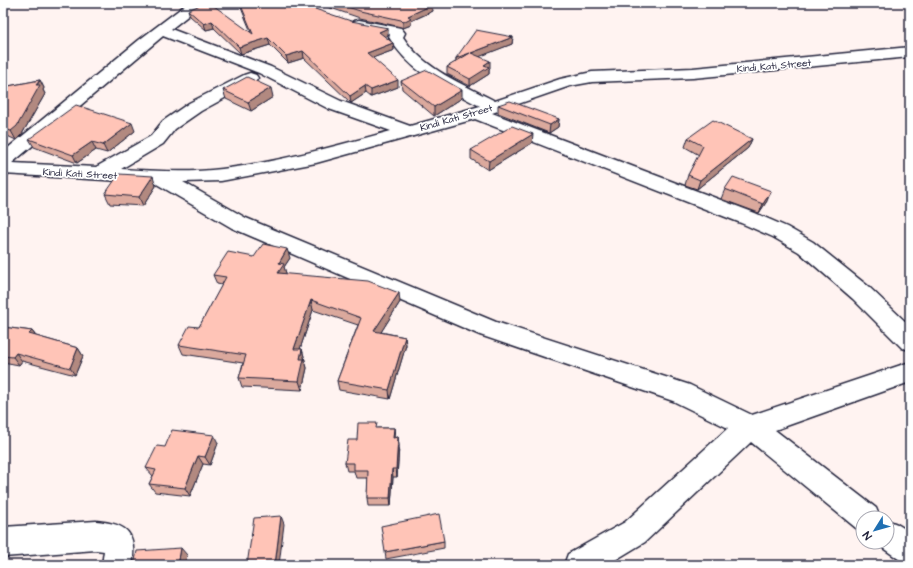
<svg xmlns="http://www.w3.org/2000/svg" width="913" height="568" font-family="'Architects Daughter',sans-serif">
<style>
.lines{fill:none;stroke-linecap:round;stroke-linejoin:round}
.minor-casing{stroke:#22223b;stroke-width:3}
.minor{fill:#fff;fill-rule:evenodd}
.wall{fill:#dba99d;stroke:#22223b}
.shaded-wall{fill:#b28980;stroke:#22223b}
.building{fill:#ffc4b7;stroke:#22223b}
.labels{text-anchor:middle;stroke-width:3.5;stroke-linejoin:round;paint-order:stroke}
.far-street-label{font-size:10px;fill:#22223b;stroke:#fff}
</style>
<rect width="100%" height="100%" fill="#fff3f1"/>
<filter id="ink" filterUnits="userSpaceOnUse"><feTurbulence type="fractalNoise" baseFrequency=".025" numOctaves="2"/><feDisplacementMap in="SourceGraphic" scale="8" xChannelSelector="R" yChannelSelector="G"/><feConvolveMatrix kernelMatrix="1 2 1 2 8 2 1 2 1" color-interpolation-filters="sRGB"/></filter>
<g filter="url(#ink)">
<g class="lines">
<g class="minor-casing">
<path id="minor" d="M188,3H204L171,29L271,67L341,101L410,126L480,106C445,88 409,72 389,37L390,34L354,27L352,24L354,21L359,20L401,28L405,33L403,37C423,69 463,84 495,101L560,79L592,72L693,68L910,47V57L693,78L592,82L570,86L492,113L755,213L787,227L813,242L869,287L910,326V350L902,348L853,299L799,252L773,237L741,223L475,119L316,163L221,181L183,182L246,218L496,322L690,385L752,415L910,362V382L775,430L876,508L880,518H863V531L856,528L751,442L645,542L607,565H564L568,554L625,522L728,428L673,401L480,335L232,228L155,183L3,174V152L139,40ZM163,36L259,73L329,109L391,131C335,146 279,162 222,169C189,173 154,171 121,169L163,144L175,129L201,111L256,81L258,78L256,75L250,73L244,75L189,103L163,121L151,136L96,167L12,163Z
M887,520L897,524L910,532V565L900,560L877,544L876,542H887Z
M96,521C128,524 137,533 132,565H102L104,551L96,550L3,557V527Z"/>
</g>
<use href="#minor" class="minor"/>
</g>
<path class="wall" d="M239,3H297L388,35L385,37L393,43L394,50L372,58L398,87L371,97L366,93L351,103L304,58L288,63L270,45L241,54L214,28L206,30L190,16L188,10L251,32Z
M316,3H429L433,11L411,21V25L403,28L401,27L360,18Z
M513,37L512,44L480,56L490,68L489,69V74L470,86L447,74V67L456,62V58Z
M40,80L44,88L43,90L45,94L22,134L16,140L3,134V87Z
M401,81L462,98L434,116L402,89Z
M223,90L273,97L251,111L226,99Z
M498,105L559,119L558,127L549,133L498,113Z
M135,131L107,153L96,150L77,163L34,147L29,139Z
M688,138L752,139L748,148L697,189L685,185L688,175L699,155L685,147Z
M532,143L488,170L471,159V150Z
M156,186L143,206L110,204L105,194Z
M725,189L767,201L759,213L721,199Z
M254,257L290,258L284,267L286,273V274L400,302L381,332L405,337L406,345L390,399L339,390L337,381L358,325L313,310L300,349H302L307,368L302,390L242,387L239,378L243,363L183,354L179,345L199,327L222,285L217,284L213,275Z
M3,327L32,331L36,336L78,348L83,356L75,375L22,361L19,365L3,362Z
M378,428H394L395,438L398,437L399,446L397,477H393L391,506H368L367,498L368,478H356L354,471H347L345,463L357,440Z
M218,443L210,465L203,464L190,496L155,492L149,484L153,476L146,468L165,447Z
M444,541V548L386,559L385,552Z"/>
<path class="shaded-wall" d="M432,5L433,11L411,21V25L403,28V22L408,16Z
M212,21L214,28L206,30L204,24Z
M388,28V35L380,39L379,32Z
M513,37L512,44L471,60V53Z
M268,38L270,45L241,54L239,47Z
M393,43L394,50L367,60V53Z
M303,51L304,58L288,63L286,56Z
M470,53L456,66V58Z
M490,61V68L489,69V74L470,86V79L484,65Z
M40,80L44,88L43,90L45,94L22,134L16,140L11,131Z
M398,80V87L371,97V90Z
M365,86L366,93L351,103L350,96Z
M271,88L273,97L251,111L248,102Z
M462,90V98L434,116V107Z
M559,119L558,127L549,133L550,125Z
M132,123L135,131L107,153L103,145Z
M533,134L532,143L488,170L489,161Z
M752,139L748,148L697,189L700,180Z
M92,142L96,150L77,163L73,155Z
M153,176L156,186L143,206L139,197Z
M771,191L767,201L759,213L763,204Z
M287,249L290,258L284,267L286,273L281,282L278,273L279,263Z
M399,293L400,302L376,340L374,331Z
M311,300L313,310L297,358L294,349Z
M32,331L37,338L29,334Z
M405,337L406,345L390,399L389,390Z
M78,348L83,356L75,375L70,368Z
M302,349L307,368L302,390L299,381L300,359Z
M16,353L22,361L19,365L13,357Z
M394,428L395,436L394,446L393,438Z
M214,435L218,443L210,465L205,457Z
M398,437L399,446L397,477L396,469Z
M198,456L203,464L190,496L185,488Z
M392,469L393,477L391,506L390,498Z
M281,516L284,524L279,565H275Z
M181,548L187,555L185,565H178Z"/>
<path class="building" d="M205,3H210L253,34L240,3H297L351,21L388,28L379,32L393,43L367,53L398,80L371,90L365,86L350,96L303,51L286,56L268,38L239,47L212,21L204,24L188,10Z
M335,3H429L432,5L408,16L411,18L403,22L401,20L360,11Z
M476,30L513,37L471,53L490,61L484,65L489,67L470,79L447,67L470,53L456,58Z
M427,70L462,90L434,107L401,81Z
M247,77L271,88L248,102L223,90Z
M40,80L36,85H40L17,126L11,131L3,128V87Z
M510,101L559,119L550,125L498,105Z
M76,105L132,123L103,145L92,142L73,155L29,139Z
M713,120L752,139L700,180L688,175L703,146L688,138Z
M512,126L533,134L489,161L471,150Z
M119,174L153,176L139,197L105,194Z
M733,177L771,191L763,204L725,189Z
M263,244L287,249L279,263L284,264L278,273L368,281L399,293L374,331L405,337L389,390L337,381L361,318L311,300L294,349H302L300,359H304L299,381L239,378L246,355L179,345L189,326L199,327L226,277L213,275L228,252L254,257Z
M3,327L32,331L29,334L78,348L70,368L16,353L13,357L3,356Z
M358,423H377L376,428H394L393,438L398,437L396,469H392L390,498H367L368,470H354V463H345L348,440H357Z
M172,430L214,435L205,457L198,456L185,488L149,484L156,470L146,468L157,446L165,447Z
M439,514L444,541L385,552L381,526Z
M281,516L275,565H247L254,518Z
M181,548L178,565H134L137,551Z"/>
</g>
<g class="labels">
<g class="far-street-label">
<text transform="translate(774 65) rotate(-5)" y="4">Kindi Kati Street</text>
<text transform="translate(456 117) rotate(-16)" y="4">Kindi Kati Street</text>
<text transform="translate(80 173) rotate(3)" y="4">Kindi Kati Street</text>
</g>
</g>
<rect width="913" height="568" fill="none" stroke="#fff" stroke-width="16"/>
<rect x="8" y="8" width="897" height="552" fill="none" stroke="#22223b" stroke-width="1.5" filter="url(#ink)"/>
<g transform="translate(875 530) rotate(233)"><circle r="19" fill="#ffffff" stroke="#a7a7b1"/>
<path d="M0-3L7 15L0 10L-7 15Z" fill="#1f6fb2"/>
<text y="-6" font-size="11" font-weight="bold" text-anchor="middle" fill="#22223b">N</text>
</g>
</svg>
